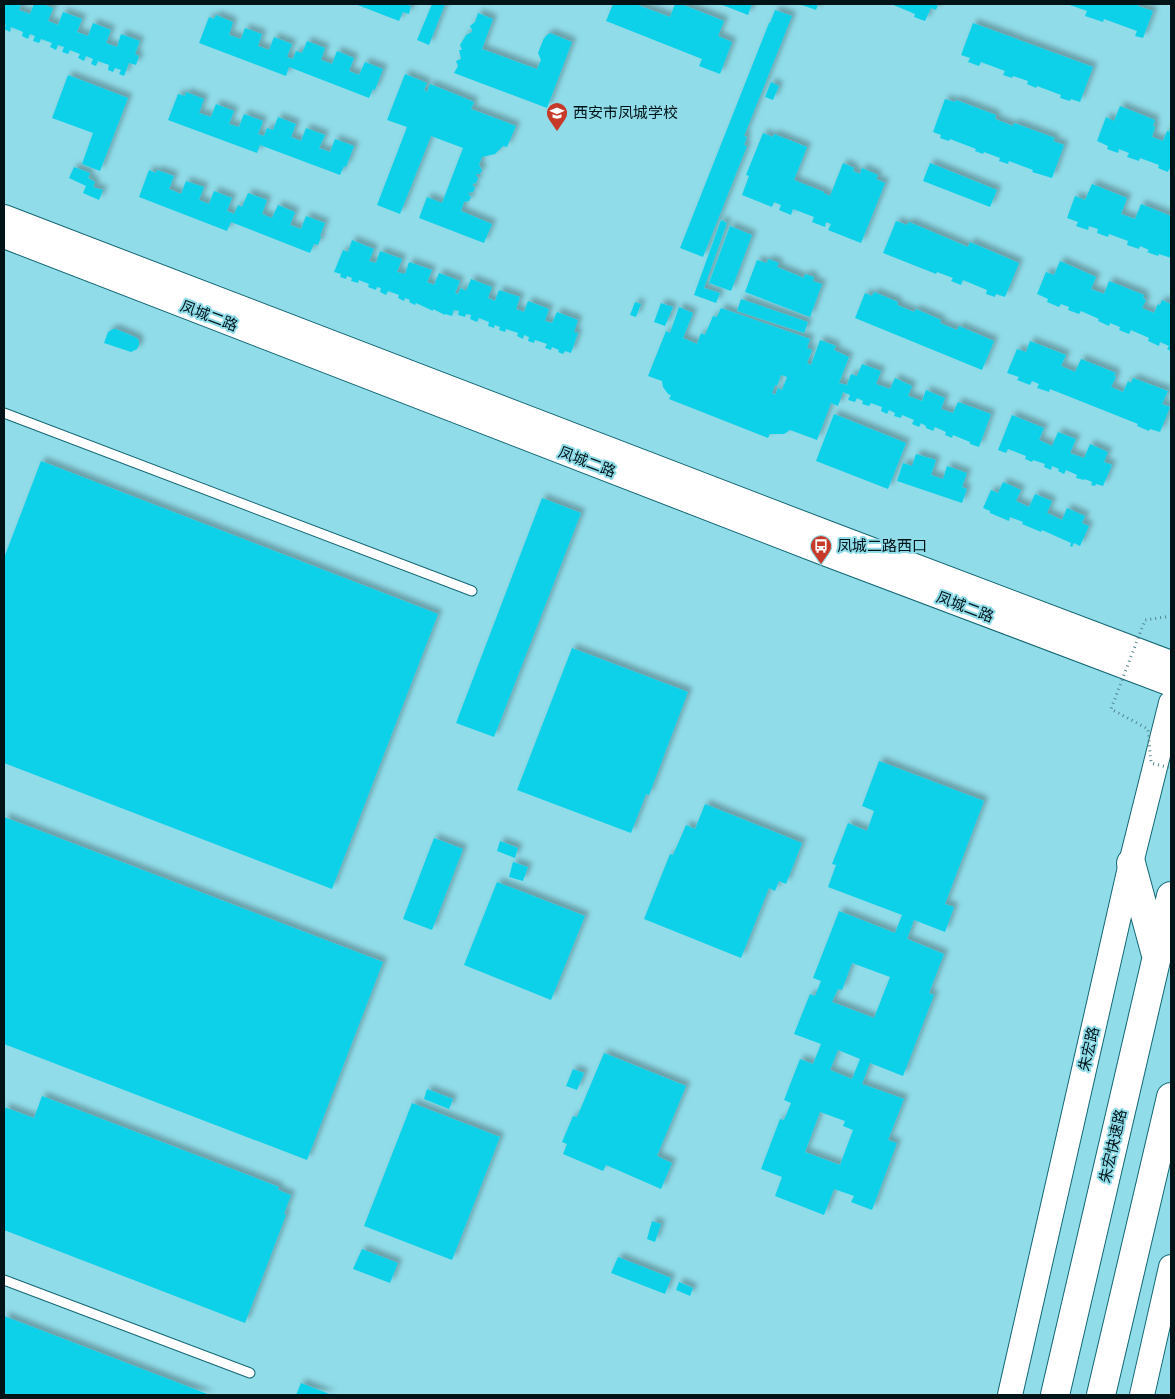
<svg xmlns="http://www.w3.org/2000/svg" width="1175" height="1399" font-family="Karla,'Noto Sans SC',sans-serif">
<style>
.building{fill:#11d0e9;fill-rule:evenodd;filter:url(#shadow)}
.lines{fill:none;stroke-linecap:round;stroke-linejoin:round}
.lane-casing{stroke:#136874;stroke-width:11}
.secondary-casing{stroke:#136874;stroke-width:26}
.highway-casing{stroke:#136874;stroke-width:30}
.lane{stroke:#fff;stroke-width:9}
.secondary{stroke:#fff;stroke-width:24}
.highway{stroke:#fff;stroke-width:28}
.path-bridge{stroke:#52868f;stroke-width:3;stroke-dasharray:1 4;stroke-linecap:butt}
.labels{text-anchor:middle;stroke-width:4;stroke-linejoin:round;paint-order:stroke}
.poi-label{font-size:15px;fill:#001418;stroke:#90dce9;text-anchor:start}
.street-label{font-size:15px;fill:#001418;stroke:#90dce9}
</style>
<defs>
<filter id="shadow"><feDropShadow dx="4.5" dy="-4.5" stdDeviation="2.5" flood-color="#0004"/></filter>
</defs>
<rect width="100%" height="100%" fill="#90dce9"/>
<path class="building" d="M4,4H21L19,10L30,14L34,4H42L53,8L48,21L58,25L63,12L82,19L77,32L88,36L93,23L111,30L106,43L117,47L121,34L140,41L135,54L139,56L136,65L129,63L124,76L119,74L121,70L115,68L113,72L108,70L109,65L98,61L96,66L91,64L93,59L86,56L84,61L78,58L80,54L70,50L68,54L62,52L64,47L58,45L56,50L50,47L52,43L41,39L39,43L33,41L35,36L30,34L28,39L22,36L23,32L11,27L10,32L4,29L6,25L4,24Z
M355,4H408V5L411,6L409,14L403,12L399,21Z
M432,4H445L429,45L417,40Z
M613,4H635L670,17L675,4H681L724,21L718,36L732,42L720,74L699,66L702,59L606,21Z
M720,4H752L748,15Z
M799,4H818L816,10Z
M891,4H938L936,10L931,8L925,21L914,17L915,14Z
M1067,4H1139L1138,6L1153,11L1143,38L1135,36L1137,31L1104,19L1103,22L1085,16L1087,11Z
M775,10L792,16L744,136L747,137L744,145L747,146L703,257L680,248L769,23H770Z
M478,13L493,19L482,49L534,68L537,69L541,60L538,53L544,38L547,35L550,33L572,42L547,108L454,73L458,66L456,61L461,59L459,50H462L460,45L466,35L472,32V30L470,26L475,22Z
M216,15L233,22L229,35L241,39L245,28L262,34L258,46L269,50L274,37L292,44L287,57L293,59L296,51L302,53L307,41L325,48L321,60L332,64L337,51L354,58L349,71L359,75L365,62L383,69L375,90L373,89L369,98L289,67L286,76L199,43L209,17L214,19Z
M973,23L1093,67L1080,102L1071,99L1070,101L1060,98L1061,95L1037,86L1036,88L1027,84L1028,81L1013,76L1012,78L1003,75L1005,71L981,62L979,66L968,62L970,58L961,55Z
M405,74L427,83L424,90L427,92L430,84L455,94L474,102L471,109L516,126L507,147L503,146L495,154L482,157L479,165L482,170L480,174H476L478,179L476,183L472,184L475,188L473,192L468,193L471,197L469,201L464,202L461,211L492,224L484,243L419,218L427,197L442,203L463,148L431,136L400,214L377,205L407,127L387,120Z
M68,75L128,98L100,171L82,164L93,133L52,118Z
M771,82L779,86L773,100L765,97Z
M186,92L204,99L199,113L211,117L216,104L234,111L229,124L239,127L244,114L263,121L258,134L264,136L267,128L273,130L278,117L296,124L291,137L301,141L306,128L325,135L319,148L330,152L335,139L354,146L346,167L344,166L340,175L260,145L257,153L168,120L178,94L185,96Z
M945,99L955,102L956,100L996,115L995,119L1013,126L1014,123L1055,138L1053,141L1064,145L1052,178L1032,172L1033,170L1009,161L1008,164L999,161L1000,158L984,152L983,154L975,151L976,149L950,139L949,141L940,138L941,135L933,132Z
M1120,106L1155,120L1153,126L1155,127L1152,137L1163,141L1167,131L1169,132L1171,127V170L1169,169L1168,172L1158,168L1159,165L1140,158L1139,161L1127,157L1129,153L1119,149L1118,153L1107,149L1108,146L1097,141L1106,117L1114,121Z
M763,133L773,137L774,134L807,147L794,180L824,192V193L830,196L843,163L854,168L853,171L860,174L862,168L878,175L876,179L885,183L861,243L828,230L831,224L826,222L825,227L812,222L814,217L793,209L791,215L779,210L781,205L774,202L772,207L742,195L749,176L746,175Z
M930,163L997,190L990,207L923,181Z
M74,167L90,173L88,178L95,182L93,187L103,190L99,200L83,193L86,186L69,178Z
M149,170L156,173L157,170L174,176L169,189L181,194L186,181L204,187L199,200L209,204L214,191L232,198L227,211L234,214L238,205L242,207L248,193L267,200L262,214L272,218L278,205L295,212L290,225L301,229L306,216L325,223L320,236L321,237L318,245L314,244L310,253L231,222L227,231L139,197Z
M1092,184L1127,198L1121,214L1135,219L1141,204L1171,216V258L1159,254L1158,256L1147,252L1149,250L1140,246L1139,249L1127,245L1128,241L1109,234L1108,237L1097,233L1098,229L1089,226L1088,230L1076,226L1078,222L1067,218L1075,196L1085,200Z
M721,220L727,223L704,288L720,293L716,303L694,295Z
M896,221L907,225L909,222L968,247L970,242L1019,263L1005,297L996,294L995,297L986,294L987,290L963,280L961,285L951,281L953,278L937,272L936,274L883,253Z
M730,226L752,235L731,291L709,283Z
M352,240L374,249L369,261L376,263L380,251L402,259L397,272L405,274L409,262L432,270L427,282L434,285L439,273L460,281L455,293L458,294L461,288L466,291L471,279L492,287L488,298L495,301L499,290L520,297L516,309L524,312L528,301L549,309L545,321L552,323L557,312L578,320L574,332L578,333L571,353L565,351L563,354L558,352L559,350L552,347L551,350L545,348L547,344L535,340L534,343L528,341L529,337L524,335L523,339L517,336L518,333L506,329L505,332L499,330L500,327L495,325L494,328L488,326L489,322L479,318L477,322L470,319L471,315L466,314L465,317L458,315L459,311L454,310L452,316L445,314V315L433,309V311L416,303L415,305L409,302L410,300L405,298L404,301L398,298L399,295L388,291L386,295L380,292L381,288L377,287L376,290L368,287L369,284L359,280L358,283L351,281L352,278L347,276L346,279L340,277L341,274L334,272L343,250L348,252Z
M768,259L779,263L777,267L804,278L805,274L814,277L813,281L822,284L810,317L745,292L757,260L767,263Z
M1060,261L1096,277L1091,289L1104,294L1109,281L1144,295L1143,298L1146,300L1142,308L1154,313L1158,304L1160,305L1162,300L1171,304V351L1167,349L1169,346L1160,342L1159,346L1148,341L1149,338L1131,330L1129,334L1119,330L1120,327L1110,323L1109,326L1098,321L1099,319L1081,311L1079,314L1068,310L1069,307L1061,304L1059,307L1047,302L1048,299L1037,294L1046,272L1054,275Z
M874,292L898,302L897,305L914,312L916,309L941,320L940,323L957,330L959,326L994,341L982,370L855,318L865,293L872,296Z
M741,299L808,322L804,333L737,311Z
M635,302L641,304L636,317L630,315Z
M661,303L673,307L665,326L654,322Z
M679,307L693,313L683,338L697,344L701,333L705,335L713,316L717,317L721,308L810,339L807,348L812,350L807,363L811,365L820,340L836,346L834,350L849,357L839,383L847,385L851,374L857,376L862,364L881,371L876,384L890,389L895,378L912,386L908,396L922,401L926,390L945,398L941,409L953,413L958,402L991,414L979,447L970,444V442L953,435L952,438L945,435L946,432L935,427L933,431L926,428V426L921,423L919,427L912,424L914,420L902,415L901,418L894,416L895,413L889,410L887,414L881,411L882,407L871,403L869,406L862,404L863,401L857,398L855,402L848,400L850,395L843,392L838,406L831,403L817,440L790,430L784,434H770L768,438L669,399L671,395L668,394L663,387L662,381L648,376L666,331L670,333ZM781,375L787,377L782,390L778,388L775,395L772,393L775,385L777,386Z
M113,329H116L137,338L139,341V345L137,349L131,352L104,343L108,332Z
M1030,341L1066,355L1061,366L1075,372L1081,359L1116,373L1114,376L1116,377L1111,387L1123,392L1128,381L1131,383L1133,378L1168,391L1162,404L1170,407L1160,432L1150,429L1149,431L1137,426L1138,424L1050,389L1049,392L1037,388L1039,384L1032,381L1030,385L1017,380L1019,377L1007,373L1017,349L1026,352Z
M834,414L906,443L888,489L816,461Z
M1012,415L1044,428L1039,440L1052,446L1058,432L1076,439L1070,453L1084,458L1090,444L1108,452L1104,462L1112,465L1103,486L1096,484L1095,486L1091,485L1092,482L1090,481L1084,479V480L1076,478L1077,475L1066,470L1064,474L1058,471L1059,469L1052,466L1051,470L1044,467L1045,464L1033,460L1032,462L1025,459L1026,456L1008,449L1006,453L998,450Z
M916,454L936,460L931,475L943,479L947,466L967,473L962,487L967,489L962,503L897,481L903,463L912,466Z
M41,461L438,614L332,889L4,763V558Z
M1003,482L1021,490L1016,501L1029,507L1035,494L1052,501L1047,513L1062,520L1067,508L1085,516L1082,523L1089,526L1080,546L1074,543L1072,547L1070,546L1071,543L1042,530L1041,532L1022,524L1023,522L1010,517L1009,521L990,513V511L983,508L991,490L998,493Z
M542,498L581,513L494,737L456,723Z
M572,648L688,692L649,795L646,794L631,833L517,790Z
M879,761L984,801L945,904L954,907L945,932L914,920L907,939L944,954L929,993L934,995L903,1076L870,1063L862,1084L904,1099L888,1140L897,1143L872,1210L851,1202L854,1196L834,1189L824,1215L775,1196L782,1177L761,1169L780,1119L784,1120L791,1103L784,1100L800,1059L813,1064L821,1044L794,1034L810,994L815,996L821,981L813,978L839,911L895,933L902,915L828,887L836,865L832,864L848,823L867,831L874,811L862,806ZM852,963L890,977L874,1018L832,1002L838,989L842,990ZM838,1050L860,1059L852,1079L830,1070ZM820,1112L845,1121L843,1126L853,1130L840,1165L805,1152Z
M705,804L802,843L786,884L779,881L775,891L769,888L741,958L644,919L670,854L673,855L686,825L695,829Z
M4,817L383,962L307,1160L4,1044Z
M434,838L463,849L432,930L403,919Z
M500,841L518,848L515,858L497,851Z
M513,862L528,867L523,881L509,877Z
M497,882L585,916L551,1000L464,965Z
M604,1053L686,1086L657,1156L672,1163L661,1189L606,1165L603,1171L563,1154L567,1144L562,1142L573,1116L577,1117Z
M573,1069L584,1073L577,1090L566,1086Z
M427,1089L453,1099L449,1109L424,1099Z
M42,1096L279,1187L278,1190L291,1195L284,1214L286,1215L245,1323L4,1230V1107L34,1118Z
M412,1103L500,1137L452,1260L364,1226Z
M652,1221L661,1224L655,1242L647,1239Z
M362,1249L398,1263L390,1283L353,1269Z
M618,1257L671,1278L665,1294L611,1273Z
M679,1282L693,1288L690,1296L676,1290Z
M4,1316L210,1395H4Z
M301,1383L332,1395H296Z"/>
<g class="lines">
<g class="lane-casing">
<path id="lane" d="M4,413L472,591
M4,1280L250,1373"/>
</g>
<g class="secondary-casing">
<path id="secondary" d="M4,217L830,534L1171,663
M4,236L824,553L1171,684
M1010,1395L1131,863L1171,703
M1142,1395L1171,1267"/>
</g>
<g class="highway-casing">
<path id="highway" d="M1131,863L1156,955
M1055,1395L1171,896
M1101,1395L1171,1097"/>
</g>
<use href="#lane" class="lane"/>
<use href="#secondary" class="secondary"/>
<use href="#highway" class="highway"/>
<path class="path-bridge" d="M1171,616L1145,620L1111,709L1148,729L1151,763L1171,768"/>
</g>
<defs>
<g id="school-pin" transform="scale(1.125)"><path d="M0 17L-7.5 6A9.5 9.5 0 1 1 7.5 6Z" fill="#c73a2a" stroke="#90dce9"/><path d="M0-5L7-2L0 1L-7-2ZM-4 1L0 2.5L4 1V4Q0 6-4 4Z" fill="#fff"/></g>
<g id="bus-pin" transform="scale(1.125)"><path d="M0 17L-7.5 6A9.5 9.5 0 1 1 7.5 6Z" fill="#c73a2a" stroke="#90dce9"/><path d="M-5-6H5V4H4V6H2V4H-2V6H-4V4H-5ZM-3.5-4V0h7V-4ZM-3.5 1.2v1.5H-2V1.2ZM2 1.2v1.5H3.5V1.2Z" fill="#fff"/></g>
</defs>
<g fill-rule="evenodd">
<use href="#school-pin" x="557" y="113"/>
<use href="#bus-pin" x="821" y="546"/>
</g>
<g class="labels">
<g class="poi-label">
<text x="573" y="118">西安市凤城学校</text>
<text x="837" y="551">凤城二路西口</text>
</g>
<g class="street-label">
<text transform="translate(209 316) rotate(21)" y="5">凤城二路</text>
<text transform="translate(587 462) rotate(21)" y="5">凤城二路</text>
<text transform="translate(965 607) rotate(21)" y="5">凤城二路</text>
<text transform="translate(1089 1049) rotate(-77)" y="5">朱宏路</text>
<text transform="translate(1113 1146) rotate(-77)" y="5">朱宏快速路</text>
</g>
</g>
<rect width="1175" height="1399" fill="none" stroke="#001418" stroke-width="10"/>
</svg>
